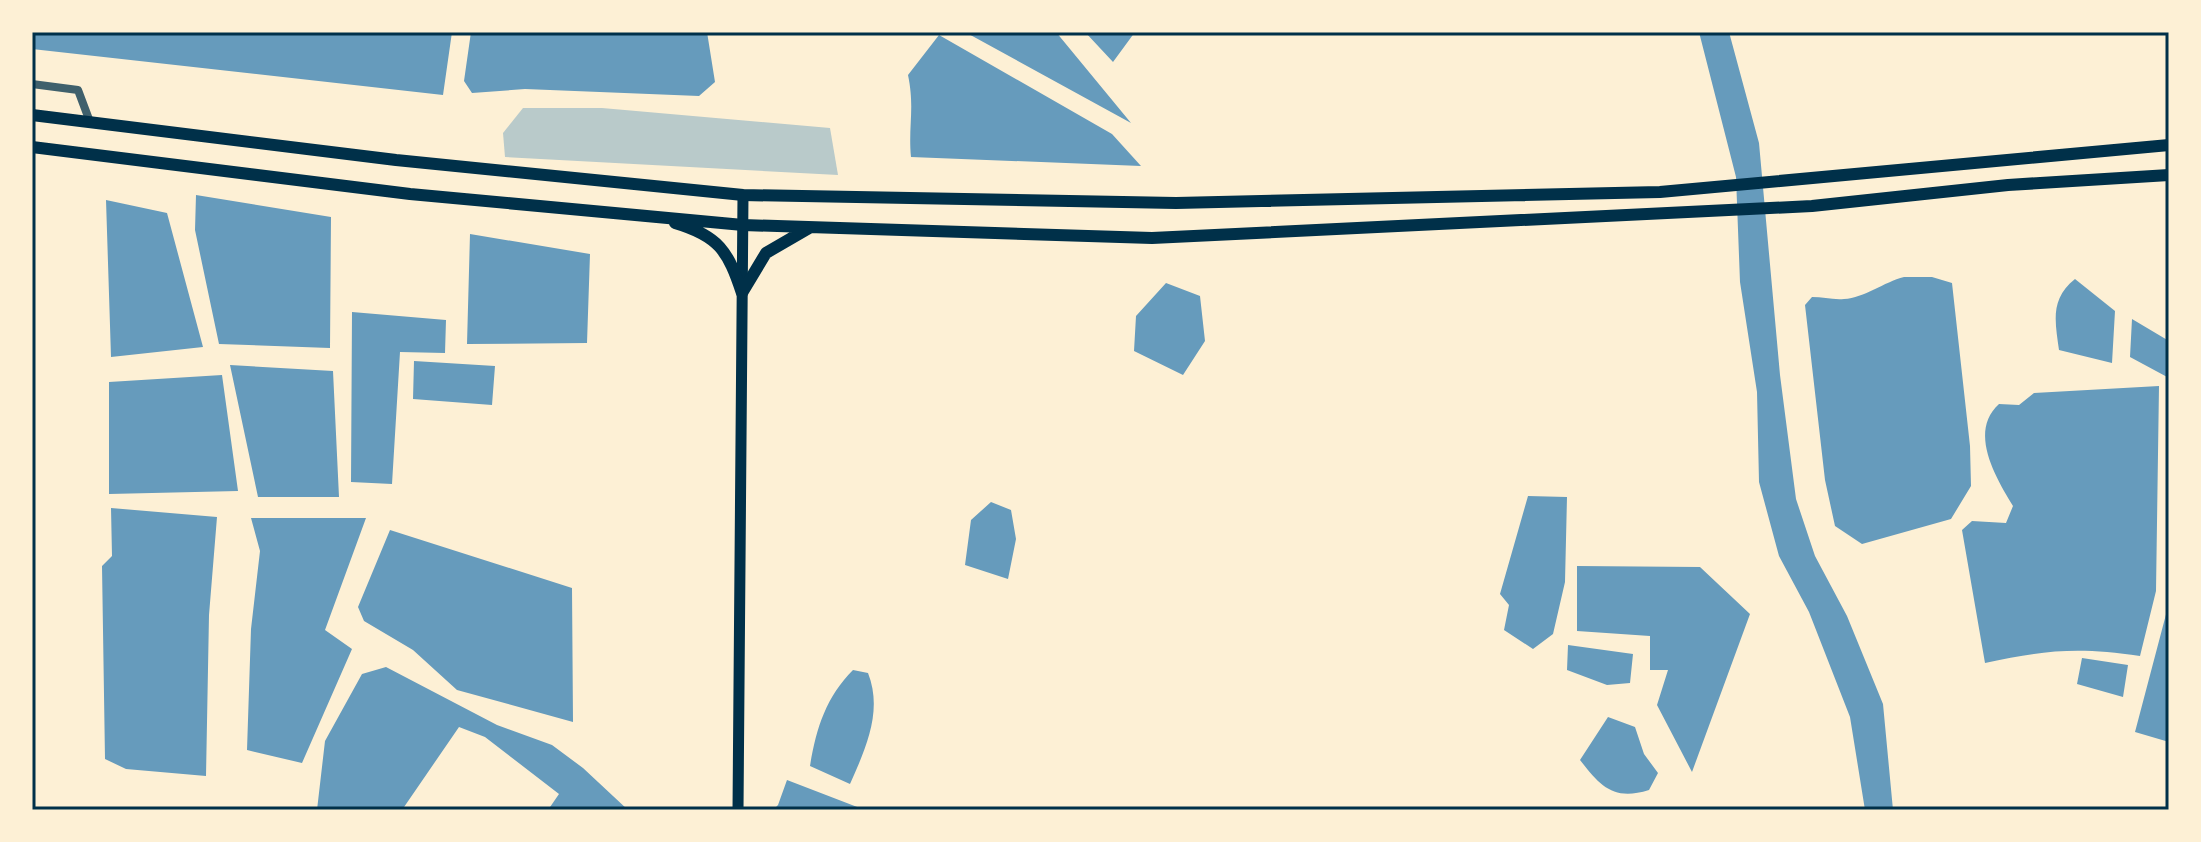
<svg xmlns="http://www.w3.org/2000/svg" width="2201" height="842" font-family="Barlow,sans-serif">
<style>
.green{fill:#b9caca}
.water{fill:#669bbc}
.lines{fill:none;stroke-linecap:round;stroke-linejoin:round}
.minor{stroke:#3f606c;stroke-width:8}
.secondary{stroke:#003049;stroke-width:11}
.primary{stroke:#003049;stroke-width:12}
.neatline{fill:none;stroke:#003049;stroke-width:3}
</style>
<rect width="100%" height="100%" fill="#fdf0d5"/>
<path class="green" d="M523,108H602L830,128L838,175L505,157L503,133Z"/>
<path class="water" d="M32,32H452L443,95L32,49Z
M471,32H707L715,82L699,96L525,89L472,93L464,81Z
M965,32H1056L1131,123Z
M1085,32H1135L1113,62Z
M1699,32H1729L1759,143L1780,375L1796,499L1815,556L1847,616L1883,704L1893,810H1865L1850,717L1809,612L1779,556L1759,482L1757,392L1740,282L1736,177Z
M939,35L1112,134L1141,166L911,157C908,126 915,109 908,75Z
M196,195L331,217L330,348L219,344L195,230Z
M106,200L167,213L203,347L111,357Z
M470,234L590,254L587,343L467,344Z
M1904,277H1932L1952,283L1970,446L1971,486L1951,519L1862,544L1835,526L1825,480L1805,305L1812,297C1823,297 1833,300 1844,299C1864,298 1884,282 1904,277Z
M2075,279L2115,311L2112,363L2059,350C2055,321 2050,299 2075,279Z
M1166,283L1200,296L1205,341L1183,375L1134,351L1136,316Z
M352,312L446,320L445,353L400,352L392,484L351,482Z
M2132,319L2169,341V378L2130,357Z
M414,361L495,366L492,405L413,399Z
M230,365L333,371L339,497H258Z
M222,375L238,491L109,494V382Z
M2159,386L2156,591L2140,656C2079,647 2044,650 1985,663L1962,530L1972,521L2006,523L2013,506C1996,478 1968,432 1999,404L2019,405L2034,393Z
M1528,496L1567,497L1565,582L1553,634L1533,649L1504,630L1509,605L1500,594Z
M991,502L1011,510L1016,539L1008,579L965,565L971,520Z
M111,508L217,517L209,615L206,776L126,769L105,759L102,566L112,556Z
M251,518H366L325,630L352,649L302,763L247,750L251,629L260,551Z
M390,530L572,588L573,722L457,690L413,650L364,621L358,607Z
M1577,566L1700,567L1750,614L1692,772L1657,705L1668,670H1650V636L1577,631Z
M2169,603V742L2135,732Z
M1568,645L1633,654L1630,683L1607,685L1567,670Z
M2082,658L2128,665L2123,697L2077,684Z
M386,667L497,725L552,745L583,768L628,810H548L559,794L485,737L459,727L402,810H317L325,741L362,674Z
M853,670L868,673C883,711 866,748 850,784L810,766C816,729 826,697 853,670Z
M1608,717L1635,727L1644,754L1658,773L1649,790C1614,801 1601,787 1580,760Z
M787,780L865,810H773L778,805Z"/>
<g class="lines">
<path class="minor" d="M32,84L78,90L90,122"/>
<path class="secondary" d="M738,810L743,195"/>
<path class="primary" d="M32,115L396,160L743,195L1176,203L1660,192L2169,145
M32,147L410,194L743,225L1152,238L1812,206L2008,185L2169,175
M675,223C719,236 728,251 742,293
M742,293L766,253L809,228"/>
</g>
<rect width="2201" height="842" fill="none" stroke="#fdf0d5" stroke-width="68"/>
<rect x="34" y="34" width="2133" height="774" class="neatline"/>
</svg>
